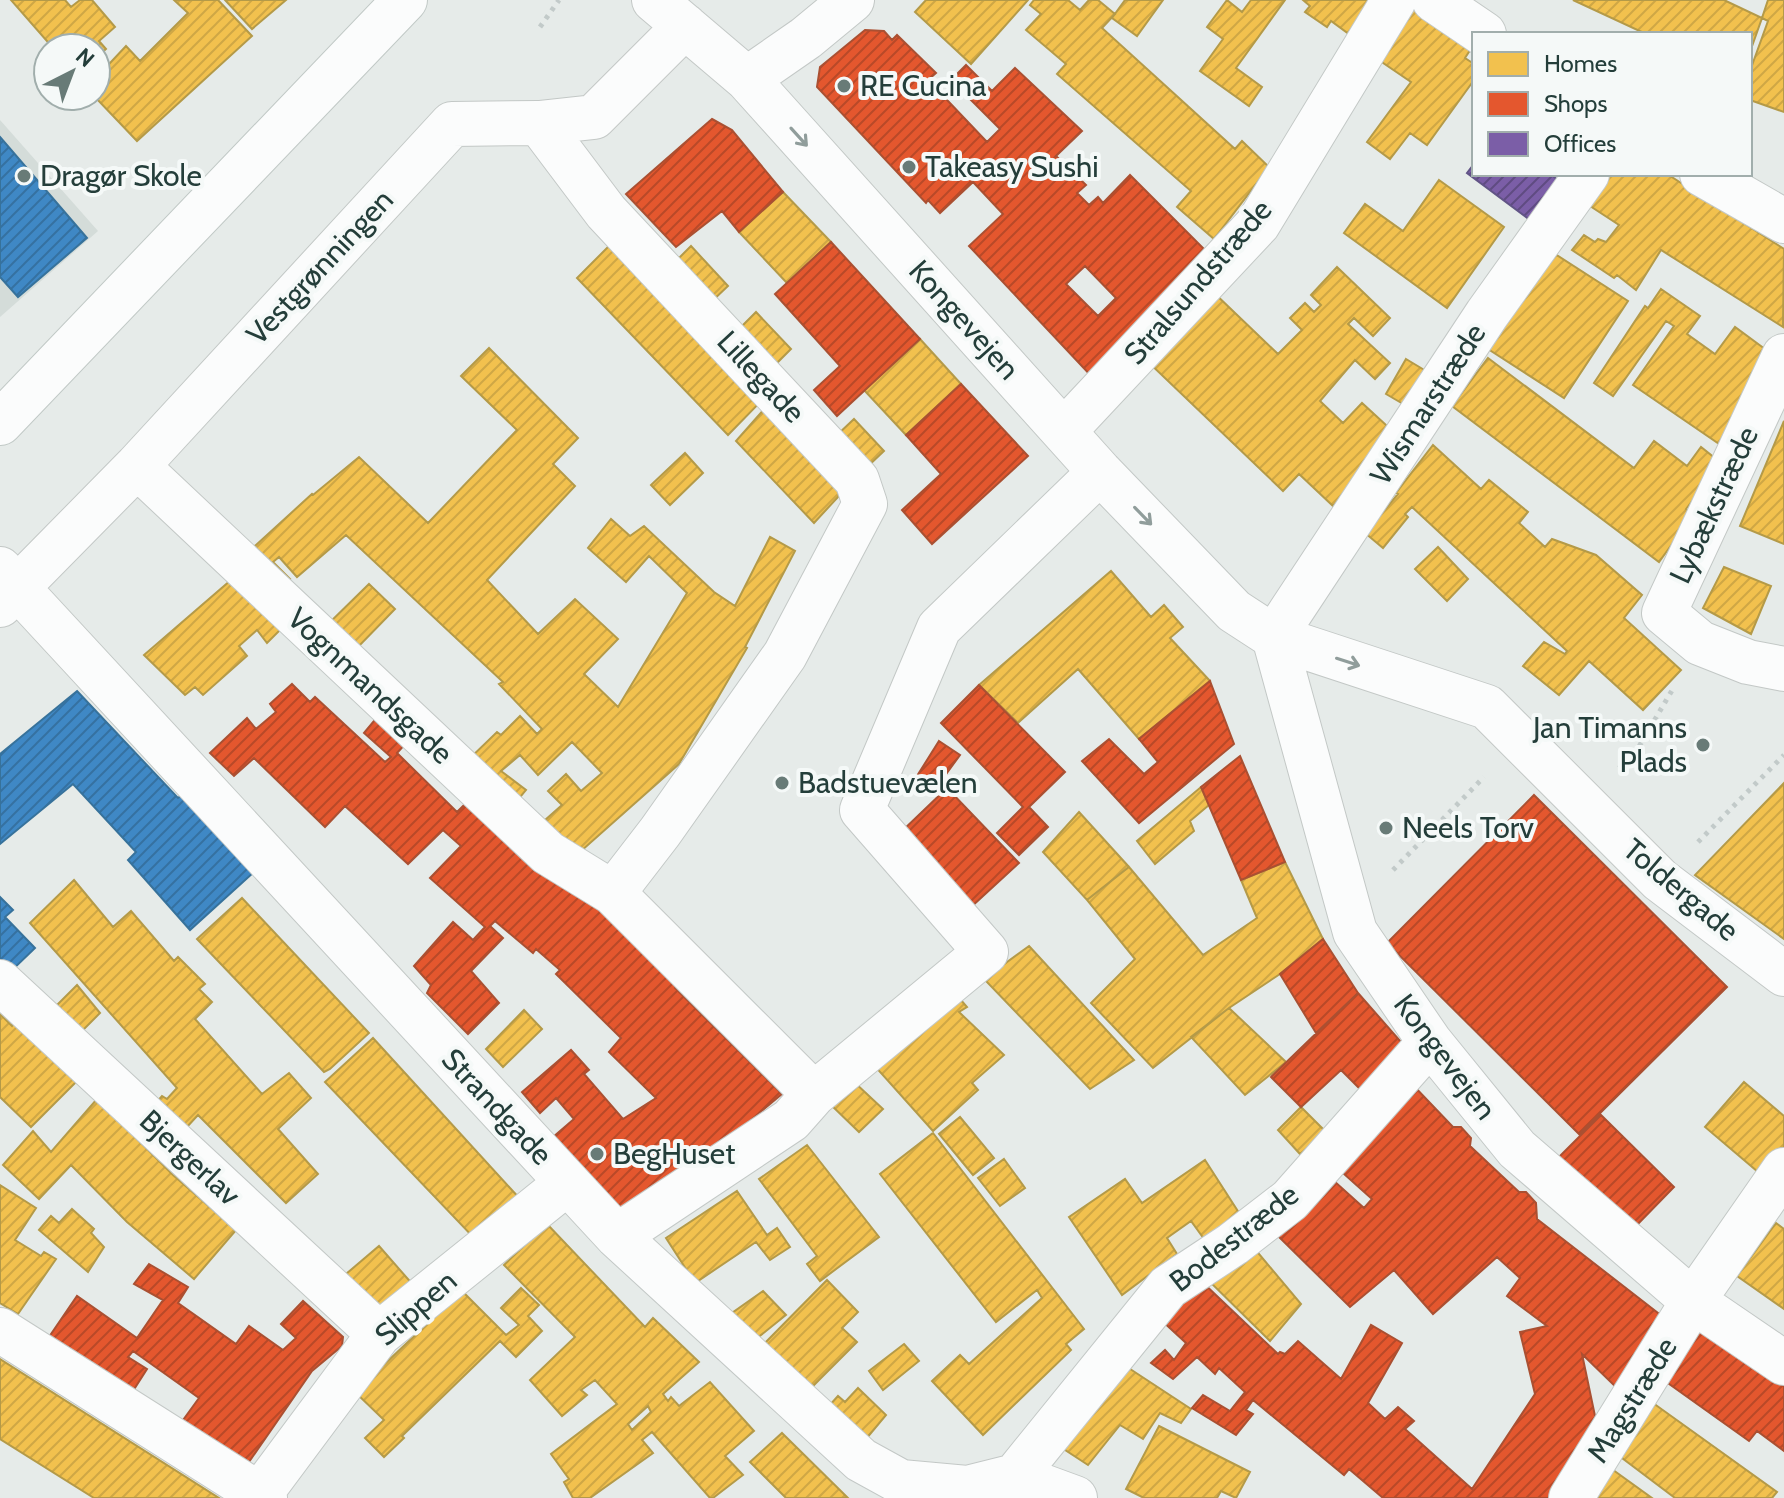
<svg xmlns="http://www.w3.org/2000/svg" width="1784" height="1498" font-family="Cabin,sans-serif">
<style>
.built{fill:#d4dcd9}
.homes{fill:url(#homes-hatch);stroke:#b49a48;stroke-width:2;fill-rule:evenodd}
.shops{fill:url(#shops-hatch);stroke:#aa5032;stroke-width:2;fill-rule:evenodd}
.offices{fill:url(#offices-hatch);stroke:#615486;stroke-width:2}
.schools{fill:url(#schools-hatch);stroke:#37729b;stroke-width:2}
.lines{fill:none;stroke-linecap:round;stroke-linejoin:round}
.street-casing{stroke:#c3c8c6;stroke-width:46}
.secondary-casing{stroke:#c1c9c6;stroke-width:46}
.path{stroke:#c2cac9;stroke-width:5;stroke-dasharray:4 6;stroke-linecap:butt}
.street{stroke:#fbfcfc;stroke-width:44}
.secondary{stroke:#fbfcfc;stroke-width:44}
.oneway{stroke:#909d9b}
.poi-dot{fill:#687b77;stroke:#f5f9f8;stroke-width:3}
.labels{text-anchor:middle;stroke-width:8;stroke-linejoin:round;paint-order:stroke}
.poi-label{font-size:30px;fill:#243e3a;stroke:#f5f9f8;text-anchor:start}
.street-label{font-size:30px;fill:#243e3a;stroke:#f5f9f8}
</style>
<defs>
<pattern id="homes-hatch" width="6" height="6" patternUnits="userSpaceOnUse" patternTransform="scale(2)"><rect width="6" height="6" fill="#f2c14e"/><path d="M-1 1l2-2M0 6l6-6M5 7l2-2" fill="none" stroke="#cfa745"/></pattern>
<pattern id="shops-hatch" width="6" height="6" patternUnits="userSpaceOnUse" patternTransform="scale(2)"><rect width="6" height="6" fill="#e4572e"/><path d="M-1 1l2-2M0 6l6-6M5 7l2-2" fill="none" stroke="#b94928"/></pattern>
<pattern id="offices-hatch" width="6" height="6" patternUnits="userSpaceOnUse" patternTransform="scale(2)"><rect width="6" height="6" fill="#7b5ea7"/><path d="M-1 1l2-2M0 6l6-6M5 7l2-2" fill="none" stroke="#5f4b82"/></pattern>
<pattern id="schools-hatch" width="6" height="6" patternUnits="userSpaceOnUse" patternTransform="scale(2)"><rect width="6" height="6" fill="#3f88c5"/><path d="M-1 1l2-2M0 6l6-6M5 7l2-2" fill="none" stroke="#3571a1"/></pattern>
</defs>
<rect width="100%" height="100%" fill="#e6ebe9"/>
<path class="built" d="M0,120L98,231L0,317Z"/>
<path class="homes" d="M11,0H65L71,7L80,0H92L115,27L99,41L106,49L96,58V48H53Z
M174,0H218L252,36L137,141L94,96H96V78L126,46L140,61L188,13Z
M225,0H286L252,29Z
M926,0H1028L971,64L915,12Z
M1034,0H1068L1080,10L1089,0H1098L1115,14L1102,28L1235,149L1242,141L1269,167L1214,239L1177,207L1191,191L1057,74L1066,64L1026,30L1041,14L1030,5Z
M1125,0H1163L1137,36L1112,18Z
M1227,0L1242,12L1251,0H1285L1236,68L1262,87L1249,106L1200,71L1223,39L1207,27Z
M1303,0H1380L1353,37L1331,21L1327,27L1305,12L1310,6Z
M1573,0H1724L1762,18L1750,52V34H1646Z
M1768,0H1784V112L1750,100V71L1768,21L1762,18Z
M1410,1L1474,44L1465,58L1474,64V80L1427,145L1410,133L1390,159L1367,142L1411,82L1370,54Z
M1607,174H1667L1784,249L1783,327L1661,250L1636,290L1617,275L1614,278L1572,250L1584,235L1595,242L1598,239L1606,242L1619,225L1587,204Z
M1439,180L1504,227L1447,308L1344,233L1365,204L1403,231Z
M783,192L831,242L787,283L739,232Z
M620,235L768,394L728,435L577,278Z
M691,246L728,286L710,303L673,264Z
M1552,252L1628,301L1564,398L1488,349Z
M1337,267L1390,318L1373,336L1354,318L1348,324L1390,363L1375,379L1355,360L1320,401L1343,423L1362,403L1398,436L1333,506L1299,474L1283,491L1144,358L1211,290L1278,354L1302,330L1290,318L1305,303L1314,312L1321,305L1311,295Z
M1661,289L1700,316L1687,334L1715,354L1735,327L1769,352L1725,448L1633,385L1674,326L1666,321L1613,396L1594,383L1645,306L1648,308Z
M756,312L791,349L773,367L738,330Z
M920,339L961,384L906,435L864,390Z
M489,348L578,438L553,464L575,486L487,580L538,634L575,599L618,639L584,674L618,707L687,593L649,556L626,582L588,548L611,519L630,536L644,526L714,592L735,606L770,537L795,551L745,647L747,648L679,764L571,860L536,828L562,805L548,791L566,774L581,791L602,773L572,742L538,775L520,755L501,771L526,790L511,808L464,764L497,732L501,735L520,716L537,734L542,729L499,684L503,682L346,535L297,577L279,557L273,562L290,579L280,588L246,554L312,494L313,495L359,457L428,523L517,430L461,376Z
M1488,358L1634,468L1654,441L1687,466L1701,447L1721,463L1686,509L1693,515L1659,562L1452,406Z
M1406,359L1431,374L1410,408L1386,394Z
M773,399L850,484L814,523L736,441Z
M854,419L884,451L866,468L836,436Z
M1784,421V544L1740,526Z
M1433,445L1481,489L1489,480L1528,512L1519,523L1545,547L1552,539L1596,555L1642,595L1624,618L1681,670L1643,710L1589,661L1559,695L1523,666L1544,642L1565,654L1567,651L1412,507L1405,514L1408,517L1383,548L1365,533L1398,494L1396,493Z
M685,453L703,473L670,505L651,485Z
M1438,547L1468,579L1447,601L1415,569Z
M1724,567L1771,586L1751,634L1703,608Z
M1111,571L1151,617L1164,605L1183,627L1170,638L1210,681L1139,739L1078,669L1018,723L979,685Z
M238,574L285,625L267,643L257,630L239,646L247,656L203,695L195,687L185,695L144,655Z
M369,584L395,609L356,649L322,630Z
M1784,783V939L1695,875Z
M1201,787L1209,805L1190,821L1194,831L1155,864L1137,841Z
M1079,812L1129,867L1087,900L1043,852Z
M1285,862L1323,939L1280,974L1229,1008L1153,1068L1091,1003L1135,959L1087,900L1129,867L1203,955L1257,918L1241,880Z
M74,880L113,927L131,911L174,961L178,957L205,984L199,989L212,1002L195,1019L262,1094L289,1073L311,1098L278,1129L318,1174L286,1203L198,1115L173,1142L146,1114L162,1096L167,1099L177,1088L30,923Z
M242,898L369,1033L330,1069L324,1072L197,939Z
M1029,946L1134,1060L1090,1089L984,979Z
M77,985L100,1013L72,1041L46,1016Z
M960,999L967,1007L959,1012L1004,1055L972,1083L978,1090L933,1131L872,1063Z
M1229,1008L1286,1062L1245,1095L1191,1037Z
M524,1010L542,1029L503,1067L486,1049Z
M0,1014L12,1026L17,1020L78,1080L31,1127L0,1097Z
M373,1038L521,1200L474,1238L325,1082Z
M853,1081L883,1109L859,1132L830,1104Z
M1744,1082L1784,1116V1153L1764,1177L1705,1127Z
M97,1099L173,1175L236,1230L194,1279L127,1222L71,1165L39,1199L3,1165L33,1131L51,1152Z
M1301,1107L1326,1132L1300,1154L1278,1130Z
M960,1117L994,1158L973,1175L939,1134Z
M933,1133L1084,1329L1066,1344L1071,1350L983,1435L932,1381L960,1355L969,1364L1042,1298L1037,1290L996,1322L880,1174Z
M807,1145L879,1237L820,1281L807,1264L817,1256L759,1179Z
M1004,1159L1025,1188L1000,1206L978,1178Z
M1205,1160L1241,1216L1204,1239L1191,1221L1167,1238L1177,1254L1122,1295L1069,1217L1125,1179L1142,1203Z
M0,1185L36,1208L15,1240L41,1256L44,1252L56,1259L18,1314L0,1303Z
M737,1191L767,1235L777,1228L790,1247L770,1260L756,1242L695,1283L666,1238Z
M72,1209L94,1229L91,1233L104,1247L88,1272L39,1230L51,1216L59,1223Z
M1776,1223L1784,1229V1309L1737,1276Z
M547,1224L645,1327L653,1318L699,1362L663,1394L668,1401L671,1397L679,1406L710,1382L754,1431L725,1456L743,1475L713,1498H710L652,1432L642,1440L653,1453L590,1498H573L564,1482L569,1479L551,1454L617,1404L595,1380L581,1390L587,1395L562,1416L530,1380L575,1337L504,1265ZM648,1406L651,1412L632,1430L628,1424Z
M379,1246L414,1286L379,1315L346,1274Z
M1254,1248L1301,1304L1270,1341L1208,1280Z
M827,1280L858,1312L842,1328L857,1342L809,1390L762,1346Z
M521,1288L539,1305L528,1316L542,1331L516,1357L500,1341L402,1436L404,1438L384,1457L365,1438L384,1420L355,1392L462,1291L506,1335L519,1325L501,1308Z
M763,1291L786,1315L756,1339L732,1313Z
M904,1344L919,1361L883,1390L869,1371Z
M0,1359L219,1498H94L0,1439Z
M1121,1363L1191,1409L1181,1423L1160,1413L1143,1439L1120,1425L1088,1465L1056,1444Z
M858,1388L886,1415L866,1439L829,1406L838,1396L845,1402Z
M1653,1403L1777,1492L1772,1498H1675L1618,1455Z
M1159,1426L1250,1472L1236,1498L1221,1491L1217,1498H1144L1126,1489Z
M782,1433L848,1498H786L750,1462Z
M1609,1467L1652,1498H1588Z"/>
<path class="shops" d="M865,30L884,31L892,40L897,35L936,73L928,80L987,142L1000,129L951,80L966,65L992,91L1015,68L1082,131L1056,156L1086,185L1077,193L1089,205L1098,197L1103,203L1130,175L1205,250L1094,379L969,246L1003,214L973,182L940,213L928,200L926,203L817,87L820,67ZM1085,266L1116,298L1098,316L1066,284Z
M712,119L732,130L783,192L739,232L722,211L676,247L626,194Z
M831,242L920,339L837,416L814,390L840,366L775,294Z
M961,384L1028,456L932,544L902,510L941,474L906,435Z
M1210,681L1234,744L1139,823L1082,761L1109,739L1144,774L1158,762L1139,739Z
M292,684L310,702L315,697L385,762L391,757L364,733L379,715L407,742L397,753L457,812L472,797L614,922L678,984L675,988L782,1094L713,1152L621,1209L553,1137L574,1119L556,1098L540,1113L522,1092L571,1050L589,1070L584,1074L623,1119L656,1098L609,1052L621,1038L556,974L560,970L536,949L533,953L495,921L490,926L503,938L471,971L499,1003L468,1034L427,993L431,985L414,966L453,922L473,940L485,927L430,878L461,846L443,830L408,864L345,806L325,827L254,758L234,776L210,753L247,718L256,729L276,712L270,704Z
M979,685L1065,772L1029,807L1048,827L1019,855L997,833L1023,807L941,723Z
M939,741L960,755L936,788L917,776Z
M1240,756L1285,862L1241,880L1201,787Z
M947,788L1019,863L971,907L900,833Z
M1534,795L1727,987L1579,1134L1387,943Z
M1323,939L1358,993L1316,1033L1280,974Z
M1358,993L1408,1050L1366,1095L1341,1070L1301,1107L1271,1077Z
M1410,1082L1453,1127H1461L1471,1138L1470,1146L1519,1192H1526L1536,1203L1537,1219L1667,1320L1622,1393L1582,1354L1599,1435L1558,1498H1383L1349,1469L1344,1475L1253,1400L1246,1410L1253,1414L1236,1435L1192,1408L1203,1395L1230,1411L1245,1392L1219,1368L1215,1374L1197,1357L1173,1379L1151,1363L1165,1350L1174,1360L1186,1343L1160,1319L1200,1280L1278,1354L1280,1352L1285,1354L1298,1341L1341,1379L1371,1325L1402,1343L1368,1403L1385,1419L1398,1407L1414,1421L1405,1429L1472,1489L1535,1394L1520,1332L1547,1326L1507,1296L1520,1278L1497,1257L1433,1314L1394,1270L1350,1307L1276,1234L1333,1180L1364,1208L1372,1199L1334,1165Z
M1601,1115L1674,1187L1632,1230L1559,1157Z
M149,1264L188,1287L178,1303L236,1344L249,1326L283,1350L296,1338L281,1324L303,1301L343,1337L342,1346L312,1371L242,1472L178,1427L199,1398L133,1351L128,1357L147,1369L131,1394L47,1340L77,1296L137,1338L163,1300L134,1284Z
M1704,1326L1784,1382V1451L1757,1431L1749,1441L1665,1381Z"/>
<path class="offices" d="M1474,164V174H1550L1562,183L1534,223L1467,173Z"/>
<path class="schools" d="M0,137L87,238L18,297L0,277Z
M77,691L178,798L183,794L254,872L190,930L128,860L136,852L73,784L0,844V754Z
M0,897L13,910L5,917L35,948L6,976L0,971Z"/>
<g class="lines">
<g class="street-casing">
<path id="street" d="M654,0L747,79L1100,472L1234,611L1274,637L1487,707L1660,880L1784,974
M1434,0L1484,34
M747,79L806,38L852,0
M539,123L606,212L857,480L865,504L785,655L660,832L613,893L814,1094
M1702,174L1784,221
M1784,356L1664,613L1700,643L1748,662L1784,669
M1064,431L1258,224L1394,0
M137,466L548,853L613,893
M0,569L617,1236L861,1460L901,1482L967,1488L1015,1476L1075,1498
M0,605L137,466L452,124L539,123L594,117L685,26
M1274,637L1355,932L1430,1042L1517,1149L1693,1301L1784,1363
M1274,637L1487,314L1587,174
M0,982L379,1334
M617,1236L791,1120L814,1094L986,952L862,810L939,628L1100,472
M0,1330L265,1498
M1015,1476L1168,1287L1233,1244L1290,1200L1430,1042
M257,1498L379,1334L567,1183
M1571,1498L1693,1301L1784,1170"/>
</g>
<g class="secondary-casing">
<path id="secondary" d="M0,423L405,0"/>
</g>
<path class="path" d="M540,27L559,0
M1619,768L1637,750L1674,687
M1698,842L1784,755
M1393,870L1484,777"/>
<use href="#street" class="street"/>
<use href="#secondary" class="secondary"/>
</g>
<defs><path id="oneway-shaft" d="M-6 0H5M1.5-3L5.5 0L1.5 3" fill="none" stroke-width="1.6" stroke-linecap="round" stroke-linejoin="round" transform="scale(2)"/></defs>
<g class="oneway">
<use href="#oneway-shaft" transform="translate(799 137) rotate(48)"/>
<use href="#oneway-shaft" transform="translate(1143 516) rotate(46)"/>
<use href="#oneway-shaft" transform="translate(1348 662) rotate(18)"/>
</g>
<g class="poi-dot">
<circle cx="844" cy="86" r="8"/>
<circle cx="909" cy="167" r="8"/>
<circle cx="24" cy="176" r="8"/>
<circle cx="1703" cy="745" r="8"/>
<circle cx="782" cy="783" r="8"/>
<circle cx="1386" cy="828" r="8"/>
<circle cx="597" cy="1154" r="8"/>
</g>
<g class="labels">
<g class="poi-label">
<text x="860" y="96">RE Cucina</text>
<text x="925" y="177">Takeasy Sushi</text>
<text x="40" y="186">Dragør Skole</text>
<text x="1687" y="738" text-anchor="end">Jan Timanns<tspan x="1687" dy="34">Plads</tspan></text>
<text x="798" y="793">Badstuevælen</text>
<text x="1402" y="838">Neels Torv</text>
<text x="613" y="1164">BegHuset</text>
</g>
<g class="street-label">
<text transform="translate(320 267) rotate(-47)" y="10">Vestgrønningen</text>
<text transform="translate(1198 282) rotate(-49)" y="10">Stralsundstræde</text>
<text transform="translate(964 320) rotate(48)" y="10">Kongevejen</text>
<text transform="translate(761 377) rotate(47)" y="10">Lillegade</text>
<text transform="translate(1428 404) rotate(-57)" y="10">Wismarstræde</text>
<text transform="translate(1714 505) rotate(-65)" y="10">Lybækstræde</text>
<text transform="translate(370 686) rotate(43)" y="10">Vognmandsgade</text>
<text transform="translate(1681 890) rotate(40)" y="10">Toldergade</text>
<text transform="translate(1445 1057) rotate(53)" y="10">Kongevejen</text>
<text transform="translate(497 1107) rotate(47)" y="10">Strandgade</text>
<text transform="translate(190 1158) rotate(43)" y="10">Bjergerlav</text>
<text transform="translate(1234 1238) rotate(-38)" y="10">Bodestræde</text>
<text transform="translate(416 1308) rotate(-41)" y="10">Slippen</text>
<text transform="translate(1632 1400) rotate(-58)" y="10">Magstræde</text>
</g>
</g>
<rect x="1472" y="32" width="280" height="144" fill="#f5f9f8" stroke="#a1aeac" stroke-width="2"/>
<rect x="1488" y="52" width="40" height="24" fill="#f2c14e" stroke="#a1aeac" stroke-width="2"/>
<text x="1544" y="72" font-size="24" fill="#243e3a">Homes</text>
<rect x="1488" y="92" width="40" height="24" fill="#e4572e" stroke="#a1aeac" stroke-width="2"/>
<text x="1544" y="112" font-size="24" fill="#243e3a">Shops</text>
<rect x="1488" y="132" width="40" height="24" fill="#7b5ea7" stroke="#a1aeac" stroke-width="2"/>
<text x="1544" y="152" font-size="24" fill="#243e3a">Offices</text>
<g transform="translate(72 72) rotate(42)"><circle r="38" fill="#f5f9f8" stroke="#a1aeac" stroke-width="2"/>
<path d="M0-6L14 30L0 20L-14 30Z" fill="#687b77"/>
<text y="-12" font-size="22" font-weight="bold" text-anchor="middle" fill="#243e3a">N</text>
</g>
</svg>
